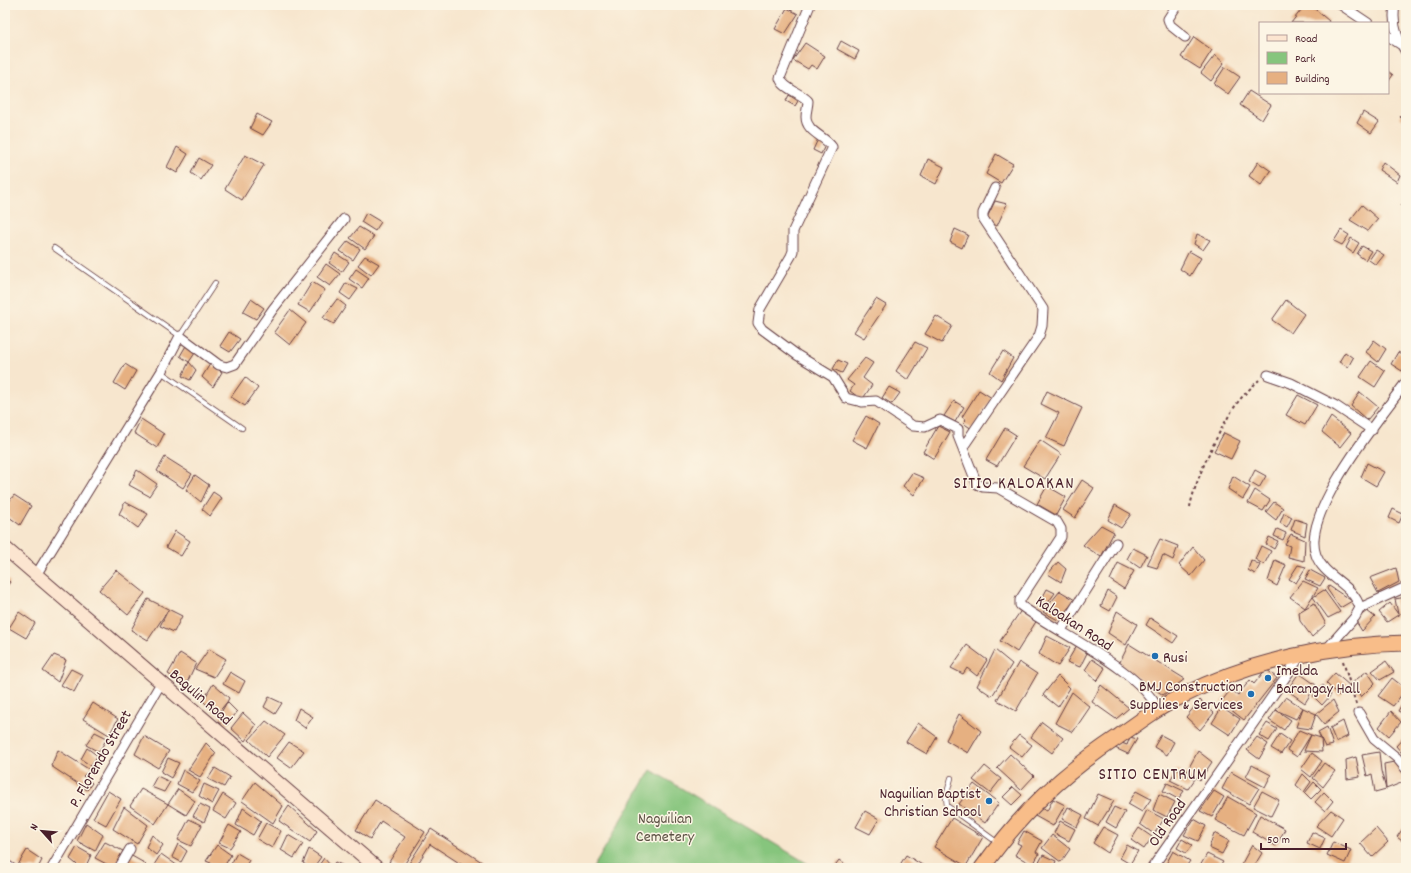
<svg xmlns="http://www.w3.org/2000/svg" width="1411" height="873" font-family="Dekko,sans-serif">
<style>
.green{fill:#86c57d;stroke:#687254}
.building{fill:#e6b081}
.lines{fill:none;stroke-linecap:round;stroke-linejoin:round}
.service-casing{stroke:#643d43;stroke-width:6}
.minor-casing{stroke:#643d43;stroke-width:11}
.secondary-casing{stroke:#643d43;stroke-width:15}
.trunk-casing{stroke:#643d43;stroke-width:17}
.path{stroke:#643d43;stroke-width:2;stroke-dasharray:3 3;stroke-linecap:butt}
.service{stroke:#fff;stroke-width:4.5}
.minor{stroke:#fff;stroke-width:9}
.secondary{stroke:#fce5d0;stroke-width:13}
.trunk{stroke:#f8bd89;stroke-width:15}
.poi-dot{fill:#1f6fb2;stroke:#fcf5e5;stroke-width:1.5}
.labels{text-anchor:middle;stroke-width:3;stroke-linejoin:round;paint-order:stroke}
.street-label{font-size:16px;fill:#4a1f2b;stroke:#fcf5e5}
.poi-label{font-size:16px;fill:#4a1f2b;stroke:#fcf5e5;text-anchor:start}
.park-label{font-size:16px;fill:#5c5144;stroke:#fcf5e5}
.neighbourhood-label{font-size:17px;letter-spacing:1px;fill:#4a1f2b;stroke:#fcf5e5}
</style>
<rect width="100%" height="100%" fill="#fcf5e5"/>
<filter id="ink" filterUnits="userSpaceOnUse"><feTurbulence type="fractalNoise" baseFrequency=".025" numOctaves="2"/><feDisplacementMap in="SourceGraphic" scale="8" xChannelSelector="R" yChannelSelector="G"/><feConvolveMatrix kernelMatrix="1 2 1 2 8 2 1 2 1" color-interpolation-filters="sRGB"/></filter>
<filter id="wash" filterUnits="userSpaceOnUse"><feTurbulence type="fractalNoise" baseFrequency=".012" numOctaves="4" result="noise"/><feDisplacementMap in="SourceGraphic" scale="16" xChannelSelector="R" yChannelSelector="G"/><feGaussianBlur stdDeviation="0.9" result="paint"/><feColorMatrix in="noise" values="0 0 0 0 0 0 0 0 0 0 0 0 0 0 0 0 0 1.4 0 .05"/><feComposite in="paint" operator="in"/></filter>
<g filter="url(#wash)">
<rect width="100%" height="100%" fill="#f7e6ce"/>
<path class="green" d="M651,770L815,868H593Z"/>
<g id="blocks">
<path class="building" d="M1305,5H1310L1329,21L1328,23H1291Z
M787,8L798,14L785,34L775,29Z
M1194,37L1212,50L1200,69L1181,57Z
M841,41L859,51L855,59L837,49Z
M805,43L825,56L817,69L811,65L808,69L793,60Z
M1215,55L1224,63L1211,81L1201,73Z
M1225,67L1240,77L1228,94L1214,84Z
M1388,71L1393,75L1388,82Z
M1249,91L1271,105L1262,120L1240,105Z
M789,95L798,101L795,106L786,101Z
M1406,109V122L1400,117Z
M1363,112L1379,122L1371,133L1357,123Z
M257,114L272,122L263,135L250,128Z
M818,139L826,143L821,154L813,150Z
M177,147L188,154L177,173L167,167Z
M996,154L1013,164L1001,183L986,174Z
M245,155L264,165L242,200L225,189Z
M199,158L211,165L201,180L191,173Z
M928,159L944,167L936,184L921,176Z
M1258,162L1271,171L1261,185L1249,176Z
M1383,162L1400,175L1397,182L1379,170Z
M1406,198V210L1401,206Z
M995,201L1007,204L997,226L986,220Z
M1362,205L1378,219L1368,231L1350,220Z
M366,213L381,222L375,231L361,222Z
M359,227L374,236L365,249L350,238Z
M955,229L968,235L962,248L950,242Z
M1341,230L1349,235L1342,245L1334,241Z
M1197,234L1210,240L1203,250L1194,244Z
M1351,238L1359,243L1353,253L1346,248Z
M348,241L360,249L353,260L340,251Z
M1362,246L1371,251L1365,260L1357,254Z
M1376,250L1384,255L1376,265L1369,260Z
M1189,251L1201,258L1190,276L1180,269Z
M335,253L349,262L342,272L329,263Z
M365,256L379,264L371,275L358,265Z
M326,264L340,274L330,286L317,277Z
M356,269L369,278L362,288L349,279Z
M312,282L325,290L310,312L298,305Z
M346,283L358,289L350,300L340,293Z
M251,299L264,308L256,319L243,312Z
M337,299L346,306L334,324L323,318Z
M876,299L886,305L864,338L854,332Z
M1286,300L1304,314L1291,333L1272,320Z
M290,310L306,323L290,345L274,332Z
M936,316L952,326L942,343L925,334Z
M229,332L240,339L230,352L220,346Z
M1374,340L1386,349L1378,362L1366,352Z
M915,342L927,348L908,380L896,371Z
M187,344L197,350L189,362L196,370L190,380L182,376L189,362L180,356Z
M1003,351L1013,358L1001,380L990,372Z
M1345,352L1353,358L1348,367L1339,362Z
M1398,352L1406,357V364L1402,371L1391,364Z
M865,358L873,363L863,378L872,385L862,400L850,391L854,385L847,380Z
M838,360L847,364L842,373L833,369Z
M1371,361L1385,371L1375,387L1360,377Z
M125,364L136,371L125,390L114,383Z
M210,364L222,372L213,387L202,377Z
M245,377L258,388L245,406L231,397Z
M889,387L900,393L892,404L882,398Z
M979,390L992,398L972,429L963,423L966,420L962,417Z
M1047,391L1082,408L1064,446L1046,438L1059,413L1041,404Z
M1360,392L1378,407L1367,420L1351,406Z
M1298,395L1317,405L1305,425L1286,415Z
M954,401L964,407L955,422L944,416Z
M866,416L879,424L867,448L852,440Z
M1331,417L1351,433L1340,447L1322,432Z
M141,419L164,434L157,448L134,433Z
M938,426L950,432L934,459L923,452Z
M1005,428L1016,435L997,466L986,460Z
M1224,433L1240,441L1231,459L1214,451Z
M1040,440L1061,454L1045,479L1023,466Z
M165,457L192,474L183,488L157,471Z
M1367,463L1384,472L1376,486L1361,477Z
M137,470L157,484L149,496L129,485Z
M1255,470L1266,476L1259,488L1249,482Z
M912,473L924,478L914,495L903,486Z
M195,475L209,485L201,502L186,490Z
M1233,476L1250,487L1243,499L1228,489Z
M1082,480L1094,488L1075,518L1063,510Z
M1047,486L1066,497L1056,515L1037,504Z
M1255,490L1270,500L1263,511L1248,503Z
M213,492L222,498L210,516L202,509Z
M14,495L31,506L20,525L5,514V507Z
M125,502L148,514L138,528L119,514Z
M1274,502L1283,508L1276,520L1266,512Z
M1115,505L1131,514L1121,528L1108,520Z
M1393,509L1403,514L1399,523L1389,518Z
M1284,513L1292,517L1287,527L1280,523Z
M1295,519L1307,523L1305,536L1291,530Z
M1101,525L1114,532L1101,557L1083,545Z
M1277,529L1286,533L1283,540L1274,536Z
M175,531L190,541L181,556L166,547Z
M1291,534L1305,540L1304,561L1288,557L1290,546L1285,544Z
M1269,537L1278,541L1274,549L1266,544Z
M1160,539L1178,546L1173,560L1163,555L1157,568L1147,565Z
M1261,546L1271,551L1264,565L1255,559Z
M1193,547L1204,560L1191,576L1179,565Z
M1133,548L1147,555L1140,568L1127,559Z
M1251,560L1260,565L1255,574L1248,570Z
M1275,560L1286,565L1277,586L1268,581Z
M1058,562L1066,569L1061,582L1048,574Z
M1118,563L1134,571L1124,589L1110,580Z
M1298,565L1306,567L1296,583L1289,579Z
M1396,568L1399,582L1378,593L1370,578Z
M116,570L145,593L128,615L99,590Z
M1310,570L1325,578L1320,586L1305,579Z
M5,577L10,582L5,589Z
M1303,581L1318,588L1305,608L1290,597Z
M1329,586L1352,601L1340,608L1327,589Z
M1047,589L1055,593L1044,608L1039,604Z
M1324,590L1340,612L1328,618L1313,597Z
M1060,591L1075,600L1058,620L1043,612Z
M1108,591L1117,597L1110,611L1101,606Z
M1406,597V610L1387,622L1379,612L1390,603L1398,614L1395,599Z
M148,599L182,616L174,632L160,626L168,610L148,640L131,630Z
M1314,603L1326,624L1312,637L1300,621L1299,612Z
M1022,609L1037,620L1017,652L1000,641Z
M1117,611L1137,624L1126,645L1108,633Z
M1367,611L1375,617L1362,631L1355,620Z
M19,612L35,623L26,638L9,628Z
M1150,618L1178,636L1173,643L1146,625Z
M1047,636L1070,648L1058,666L1039,654Z
M1129,644L1185,679L1163,695L1119,664Z
M967,645L987,660L977,676L967,668L963,674L951,668Z
M1077,645L1087,653L1080,667L1067,662Z
M209,649L226,659L214,677L195,669Z
M995,650L1012,664L992,696L977,686Z
M180,653L196,663L186,685L168,674Z
M54,655L66,660L58,682L43,671Z
M1092,659L1105,668L1097,681L1085,670Z
M1386,661L1394,672L1380,680L1372,671Z
M1019,662L1037,674L1016,711L997,700Z
M71,669L83,675L74,692L61,685Z
M1266,669L1277,678L1244,720L1221,702L1231,689L1238,695L1250,680L1254,684Z
M1367,671L1375,683L1361,697L1352,683Z
M230,672L245,681L239,693L223,684Z
M1299,673L1316,685L1305,703L1287,690Z
M1335,673L1350,686L1339,696L1326,683Z
M1058,676L1070,688L1058,707L1043,695Z
M1392,678L1406,689L1393,706L1378,696Z
M213,684L229,698L227,702L237,712L227,725L219,716L227,702L217,714L203,701Z
M1101,685L1129,708L1116,719L1092,702Z
M1323,685L1331,695L1322,705L1313,696Z
M1072,692L1090,707L1073,732L1055,723Z
M269,697L282,703L275,714L264,707Z
M1286,697L1303,708L1296,719L1276,710L1291,720L1284,730L1269,720L1276,710Z
M1406,697V715L1398,711Z
M1200,700L1214,713L1200,730L1186,717Z
M1333,700L1339,712L1324,724L1316,714L1311,729L1296,727L1303,708L1316,714Z
M93,703L118,719L109,735L83,719Z
M1222,707L1240,719L1230,735L1212,723Z
M299,708L313,717L305,728L294,720Z
M1391,711L1401,722L1389,736L1379,727Z
M243,713L256,725L245,741L231,728Z
M959,714L981,731L968,753L946,740Z
M266,721L285,735L267,757L249,740Z
M1343,721L1348,736L1336,742L1330,728Z
M1042,722L1063,738L1052,753L1031,737Z
M918,723L937,737L927,754L906,742Z
M1267,723L1277,729L1269,741L1259,735Z
M1327,727L1333,745L1325,747L1318,732Z
M1299,730L1311,735L1297,757L1287,750Z
M95,732L107,738L99,752L86,745Z
M1280,734L1290,741L1281,754L1271,748Z
M1019,735L1032,745L1022,757L1009,747Z
M1161,735L1174,742L1167,755L1154,747Z
M1311,735L1321,738L1322,752L1304,751Z
M1406,735V758L1396,746Z
M144,736L169,751L158,768L135,754Z
M1130,737L1137,739L1128,754L1115,748L1119,742L1127,745Z
M1257,737L1268,744L1259,759L1247,750Z
M289,742L304,751L291,768L277,758Z
M206,743L216,753L200,777L188,770Z
M87,748L98,756L91,766L81,759Z
M58,750L90,770L83,776L92,783L87,790L51,766Z
M1198,751L1212,762L1200,780L1187,771Z
M1379,752L1381,771L1386,789L1384,764L1399,761L1406,774V781L1386,789L1375,792L1372,774L1367,776L1362,755Z
M1312,753L1322,761L1311,777L1301,769Z
M1010,754L1034,776L1021,790L997,768Z
M1356,757L1360,777L1347,779L1346,760Z
M168,758L179,763L171,778L161,772Z
M1324,763L1335,771L1323,787L1313,778Z
M1252,765L1271,775L1265,787L1246,777Z
M985,766L1001,779L990,793L973,780Z
M215,768L230,777L224,787L208,779Z
M1177,769L1195,779L1188,789L1170,780Z
M183,770L200,781L192,792L177,784Z
M1231,772L1259,788L1249,804L1222,789Z
M1303,774L1311,782L1304,792L1296,785Z
M157,776L170,782L164,792L151,787Z
M255,782L283,806L273,823L242,801Z
M1314,782L1321,789L1311,799L1305,793Z
M1167,783L1184,791L1178,799L1163,791Z
M204,784L219,791L212,804L199,796Z
M974,784L999,803L985,823L959,804Z
M1013,787L1022,795L1012,805L1003,797Z
M141,789L168,804L178,789L195,801L186,815L168,804L155,824L130,806Z
M108,791L121,799L106,825L93,818Z
M1136,791L1151,799L1142,812L1128,804Z
M1214,791L1224,797L1212,817L1200,811Z
M1262,791L1279,800L1271,816L1253,807Z
M1324,792L1333,801L1325,811L1315,802Z
M223,794L236,803L226,819L213,811Z
M1098,794L1114,801L1098,826L1086,819Z
M1159,794L1175,802L1167,817L1153,810Z
M1228,797L1256,813L1244,835L1215,820Z
M1053,799L1065,805L1053,826L1035,816L1040,807L1047,811Z
M375,800L425,832L402,868H398L389,862L405,837L381,821L370,839L356,830Z
M200,804L210,809L204,822L193,816Z
M289,806L317,831L310,842L279,821Z
M124,807L148,825L137,844L113,829Z
M1068,807L1083,815L1077,827L1062,819Z
M1114,807L1125,812L1116,828L1106,822Z
M243,808L261,821L253,835L236,825Z
M1147,810L1164,819L1154,834L1140,824Z
M1331,810L1343,818L1331,836L1316,826Z
M865,811L879,819L870,834L856,827Z
M1260,815L1285,829L1276,846L1252,832Z
M952,818L983,837L966,866L934,847Z
M189,819L202,825L191,846L178,840Z
M1194,819L1206,826L1198,841L1184,835Z
M1060,821L1075,829L1069,841L1054,833Z
M86,823L103,835L95,851L77,841Z
M266,823L281,831L272,848L257,839Z
M1406,824V844L1397,837Z
M229,825L241,832L230,848L219,843Z
M1103,827L1118,835L1108,853L1093,843Z
M1139,828L1152,837L1144,849L1131,840Z
M1376,828L1388,842L1372,857L1360,843Z
M431,829L491,868H467L430,844L417,865L421,868H406Z
M1024,831L1042,841L1036,852L1039,854L1033,865L1015,855L1021,845L1017,843Z
M1312,832L1325,838L1320,849L1307,843Z
M1214,833L1229,841L1222,854L1209,848Z
M152,835L163,845L156,855L146,847Z
M288,835L303,844L294,858L281,850Z
M1052,835L1070,849L1061,862L1042,848Z
M1182,839L1192,845L1186,853L1177,848Z
M105,842L123,851L114,868L95,858Z
M1333,842L1351,850L1345,863L1327,855Z
M178,844L187,851L181,862L172,857Z
M217,845L231,855L223,868L206,861Z
M1127,845L1138,851L1130,864L1120,858Z
M1252,845L1262,853L1253,868H1242L1240,867Z
M77,847L91,855L85,868H81L70,859Z
M309,849L321,857L313,868H310L303,863Z
M27,850L42,860L38,868H22L18,865Z
M1173,851L1190,861L1185,868H1168L1165,866Z
M237,853L249,860L245,868H234L230,866Z
M161,854L178,866L177,868H152Z
M1207,854L1223,862L1219,868L1200,866Z
M130,855L146,864L143,868H123Z
M906,855L927,868H898Z
M1043,855L1056,861L1053,868H1036Z
M324,858L330,865L328,868H317Z
M839,860L850,868H833Z
M335,862L344,866L343,868H331Z"/>
</g>
</g>
<g filter="url(#ink)">
<use href="#blocks" fill-opacity="0" stroke="#643d43" stroke-width="1"/>
<g class="lines">
<g class="service-casing">
<path id="service" d="M54,248L180,336L215,283
M161,372L242,428
M951,778L946,797L947,806L998,843"/>
</g>
<g class="minor-casing">
<path id="minor" d="M810,5L780,78C783,89 800,92 808,101C808,106 806,111 806,117C806,132 825,136 832,147L793,231V251L791,256L760,309L758,323L762,329L797,355L833,377L846,398L862,402L876,401L913,426L925,427L940,420L958,429V436L977,484L983,487L998,488L1057,522L1061,529V537L1020,600V605C1057,633 1138,668 1158,709
M1177,5L1168,19L1170,25L1185,37
M1341,5L1368,23
M1395,5C1392,22 1396,38 1406,52
M1388,36L1400,44
M1268,375L1291,383L1336,406L1372,430
M963,447L1039,336L1042,326L1043,309L983,218V213L995,188
M36,575L161,372L180,336L219,365L227,367L235,364L273,309L344,219
M1360,608L1406,587
M1061,630L1116,543
M1325,651L1355,617L1360,608C1353,583 1324,578 1316,555C1300,513 1381,417 1406,382
M1359,713L1374,739L1397,758L1406,769
M5,864L11,868
M52,868L161,683
M119,868L130,849
M1152,868L1301,655"/>
</g>
<g class="secondary-casing">
<path id="secondary" d="M5,548L377,868"/>
</g>
<g class="trunk-casing">
<path id="trunk" d="M982,868C1022,812 1061,775 1118,737C1139,722 1160,706 1184,695C1251,661 1331,644 1406,643"/>
</g>
<path class="path" d="M1190,507C1195,479 1221,425 1238,402C1244,394 1252,387 1259,380
M1343,661L1356,704"/>
<use href="#service" class="service"/>
<use href="#minor" class="minor"/>
<use href="#secondary" class="secondary"/>
<use href="#trunk" class="trunk"/>
</g>
</g>
<g class="poi-dot">
<circle cx="1155" cy="656" r="4"/>
<circle cx="1268" cy="678" r="4"/>
<circle cx="1251" cy="694" r="4"/>
<circle cx="989" cy="801" r="4"/>
</g>
<g class="labels">
<g class="street-label">
<text transform="translate(1075 622) rotate(33)" y="6">Kaloakan Road</text>
<text transform="translate(202 696) rotate(41)" y="6">Bagulin Road</text>
<text transform="translate(99 758) rotate(-60)" y="6">P. Florendo Street</text>
<text transform="translate(1166 822) rotate(-55)" y="6">Old Road</text>
</g>
<g class="poi-label">
<text x="1163" y="662">Rusi</text>
<text x="1276" y="675">Imelda<tspan x="1276" dy="18">Barangay Hall</tspan></text>
<text x="1243" y="691" text-anchor="end">BMJ Construction<tspan x="1243" dy="18">Supplies &amp; Services</tspan></text>
<text x="981" y="798" text-anchor="end">Naguilian Baptist<tspan x="981" dy="18">Christian School</tspan></text>
</g>
<g class="park-label">
<text x="665" y="823">Naguilian<tspan x="665" dy="18">Cemetery</tspan></text>
</g>
<g class="neighbourhood-label">
<text x="1014" y="488">SITIO KALOAKAN</text>
<text x="1153" y="779">SITIO CENTRUM</text>
</g>
</g>
<rect width="1411" height="873" fill="none" stroke="#fcf5e5" stroke-width="20"/>
<rect x="1259" y="22" width="130" height="72" fill="#fcf5e5" stroke="#b59f9b"/>
<rect x="1267" y="35" width="20" height="6" fill="#fce5d0" stroke="#b59f9b"/>
<text x="1295" y="42" font-size="12" fill="#4a1f2b">Road</text>
<rect x="1267" y="52" width="20" height="12" fill="#86c57d" stroke="#b59f9b"/>
<text x="1295" y="62" font-size="12" fill="#4a1f2b">Park</text>
<rect x="1267" y="72" width="20" height="12" fill="#e6b081" stroke="#b59f9b"/>
<text x="1295" y="82" font-size="12" fill="#4a1f2b">Building</text>
<g transform="translate(42 831) rotate(297)" stroke="#fcf5e5" stroke-width="3" paint-order="stroke">
<path d="M0-3L7 15L0 10L-7 15Z" fill="#4a1f2b"/>
<text y="-6" font-size="11" font-weight="bold" text-anchor="middle" fill="#4a1f2b">N</text>
</g>
<path d="M1261 843v6h85v-6" fill="none" stroke="#4a1f2b" stroke-width="2"/>
<text x="1267" y="843" font-size="12" fill="#4a1f2b" stroke="#fcf5e5" stroke-width="3" paint-order="stroke">50 m</text>
</svg>
